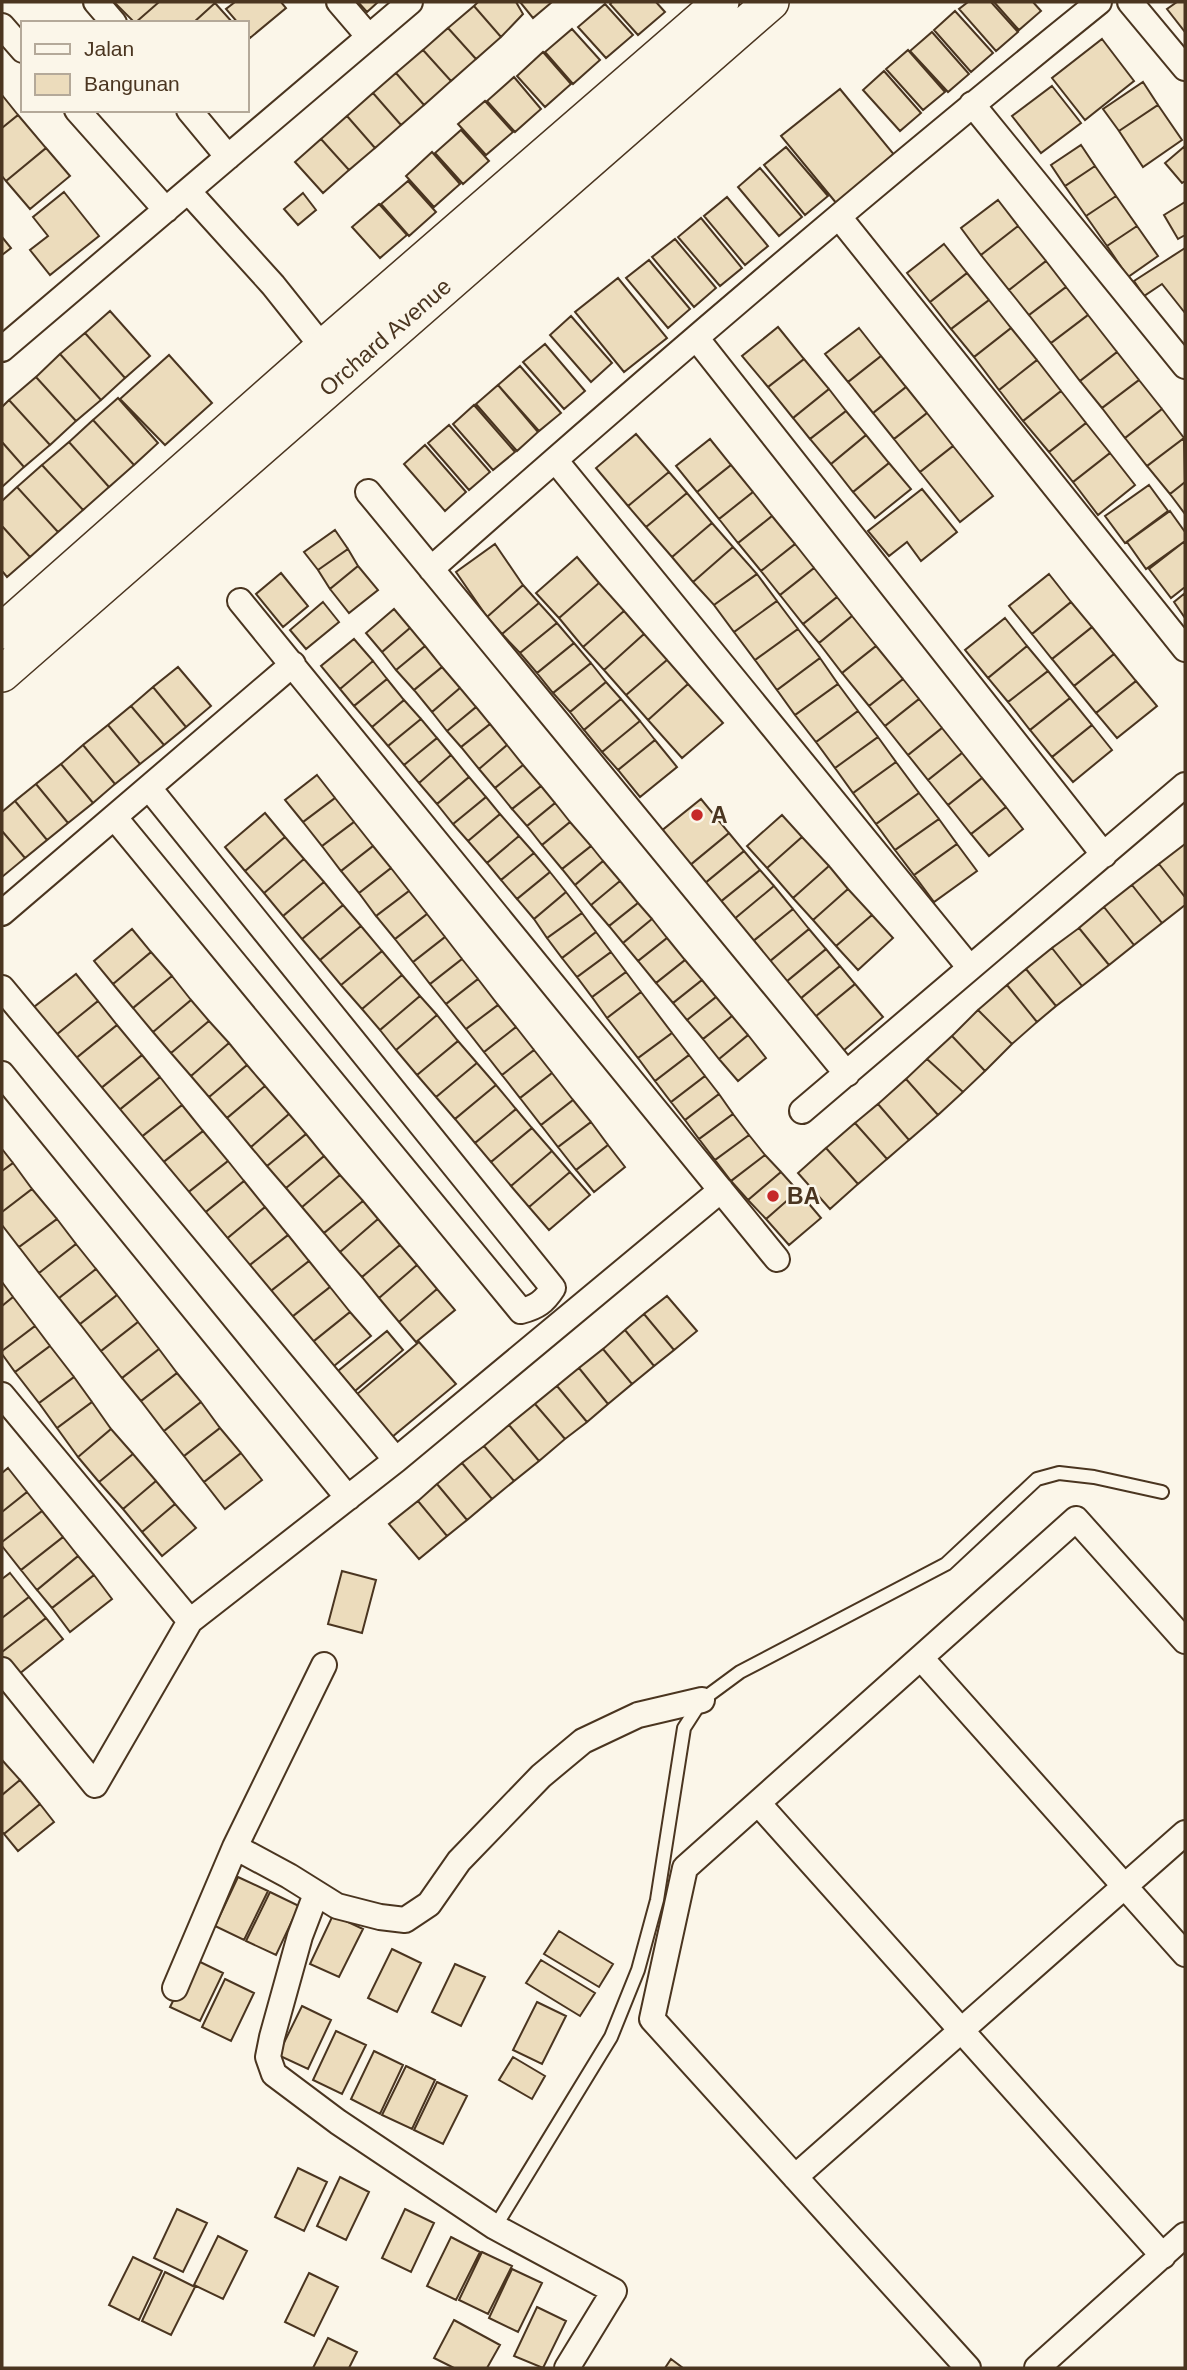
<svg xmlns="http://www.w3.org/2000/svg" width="1187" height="2370" font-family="Helvetica,sans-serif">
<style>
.building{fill:#ecdcbc;stroke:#4a3520;stroke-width:2}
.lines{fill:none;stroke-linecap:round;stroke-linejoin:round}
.lane-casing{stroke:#4a3520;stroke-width:16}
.street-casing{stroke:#4a3520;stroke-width:28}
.secondary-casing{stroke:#4a3520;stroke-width:38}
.lane{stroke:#fbf6e9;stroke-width:12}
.street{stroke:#fbf6e9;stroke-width:24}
.secondary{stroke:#fbf6e9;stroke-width:35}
.poi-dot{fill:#c62828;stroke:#fbf6e9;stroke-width:2.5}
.labels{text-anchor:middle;stroke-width:5;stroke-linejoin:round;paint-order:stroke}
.street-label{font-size:23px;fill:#4a3520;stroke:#fbf6e9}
.poi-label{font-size:23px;font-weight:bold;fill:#4a3520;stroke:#fbf6e9;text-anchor:start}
</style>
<rect width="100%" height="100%" fill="#fbf6e9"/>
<path class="building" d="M114,2H159L135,23Z
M159,2H214L215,3L193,23H135Z
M235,2H281L286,8L250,38L247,33V23H238L226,9Z
M358,2H378L367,12Z
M478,2H516L523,14L501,37L474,6Z
M520,2H552L533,18Z
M612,2H656L665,12L638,35L610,4Z
M968,2H991L1018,32L996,51L959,9Z
M994,2H1033L1041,11L1019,30Z
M1177,2H1185V32L1167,9Z
M215,3L233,23H193Z
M605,4L633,35L606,58L578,27Z
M474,6L501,37L476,59L448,28Z
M955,11L993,53L971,72L934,30Z
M448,28L476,59L451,81L423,50Z
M572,29L600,60L573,84L545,52Z
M932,32L969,74L948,92L910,51Z
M1102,39L1134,81L1085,120L1052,78Z
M423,50L451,81L424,105L396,73Z
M908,50L945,92L923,110L886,69Z
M543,52L571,84L545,107L517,76Z
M884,71L921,113L900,131L863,90Z
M396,73L424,105L401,125L373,93Z
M514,77L541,109L515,132L487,101Z
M1143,82L1158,105L1119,131L1103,109Z
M1052,86L1081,123L1041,153L1012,116Z
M840,89L896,157L837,204L781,136Z
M373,93L401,125L375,148L347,116Z
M2,95L18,115L2,128Z
M485,101L513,132L486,155L458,124Z
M1158,105L1182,140L1143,167L1119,131Z
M18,115L46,148L6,181L2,176V128Z
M347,116L375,148L349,170L321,139Z
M461,130L489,161L463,184L435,153Z
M321,139L349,170L323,193L295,162Z
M1081,145L1095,166L1065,186L1051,165Z
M1185,146V181L1182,183L1165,163Z
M786,147L828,196L805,215L764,165Z
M46,148L70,176L30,209L6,181Z
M432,152L460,184L434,207L406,176Z
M1095,166L1116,196L1086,216L1065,186Z
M760,168L802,217L779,236L738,187Z
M408,181L436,212L409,236L381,204Z
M64,192L99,236L50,275L30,250L48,236L33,217Z
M303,193L316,210L298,225L284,209Z
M1116,196L1137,226L1107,246L1086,216Z
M727,197L768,246L745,265L704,216Z
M998,200L1018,226L981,255L961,228Z
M1185,202V235L1178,239L1164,215Z
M379,204L407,235L380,258L352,227Z
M701,218L742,268L720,286L678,237Z
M1018,226L1046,261L1009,290L981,255Z
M1137,226L1158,256L1128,277L1107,246Z
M2,237L11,248L2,255Z
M675,239L716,288L694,307L652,257Z
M944,244L967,273L930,302L907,273Z
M1185,248V313L1162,284L1144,296L1134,281Z
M649,260L690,309L668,328L626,278Z
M1046,261L1066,287L1029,315L1009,290Z
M967,273L989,300L951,329L930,302Z
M618,278L667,338L624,372L575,312Z
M1066,287L1088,315L1051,343L1029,315Z
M989,300L1011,328L974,357L951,329Z
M110,311L150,356L125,378L85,333Z
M1088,315L1117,352L1080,381L1051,343Z
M571,316L612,363L591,382L550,335Z
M778,327L804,359L768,387L742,356Z
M859,328L881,356L848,382L825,354Z
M1011,328L1037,360L999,390L974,357Z
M85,333L125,378L101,400L60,354Z
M545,344L585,391L564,409L523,362Z
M1117,352L1139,380L1102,408L1080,381Z
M60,354L101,400L76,421L36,377Z
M169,355L212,403L165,445L120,399Z
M881,356L906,387L873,413L848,382Z
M804,359L829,389L793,418L768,387Z
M1037,360L1061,391L1023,421L999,390Z
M520,366L561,413L539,431L498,385Z
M36,377L76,421L50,445L9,400Z
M1139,380L1162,409L1125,438L1102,408Z
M498,385L538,432L517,451L476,404Z
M906,387L927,413L894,439L873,413Z
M829,389L846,411L810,439L793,418Z
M1061,391L1086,423L1049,452L1023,421Z
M118,398L158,443L134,465L93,420Z
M9,400L50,445L24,467L2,442V407Z
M474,405L515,452L493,470L453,424Z
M1162,409L1184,438L1147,466L1125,438Z
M846,411L866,435L831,464L810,439Z
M927,413L953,446L920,472L894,439Z
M93,420L134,465L109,487L69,442Z
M1086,423L1110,453L1073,482L1049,452Z
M449,425L490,472L469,490L428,443Z
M636,434L669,472L628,506L596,468Z
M866,435L889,463L853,492L831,464Z
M1184,438L1185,482L1170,494L1147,466Z
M710,439L731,465L697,492L676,466Z
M2,442L24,467L2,487Z
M69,442L109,487L83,510L42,465Z
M425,445L466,492L445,511L404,464Z
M953,446L993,496L960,522L920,472Z
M1110,453L1135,485L1098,515L1073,482Z
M889,463L911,489L875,518L853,492Z
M42,465L83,510L58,532L17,487Z
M731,465L753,492L719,519L697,492Z
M669,472L687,493L646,527L628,506Z
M1185,482V514L1170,494Z
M1149,485L1168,511L1125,543L1105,516Z
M17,487L58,532L30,557L2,526V501Z
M922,489L957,532L921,561L907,542L889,556L868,531Z
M753,492L772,516L738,543L719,519Z
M687,493L712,523L672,557L646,527Z
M1170,511L1185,532V541L1146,569L1127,542Z
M772,516L795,544L761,571L738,543Z
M712,523L733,547L693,582L672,557Z
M2,526L30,557L7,577L2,571Z
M335,530L348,549L318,570L304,552Z
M1185,541V587L1171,598L1149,569Z
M495,544L523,585L487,617L456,572Z
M795,544L814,568L780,595L761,571Z
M733,547L757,574L714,605L693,582Z
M348,549L358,566L330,589L318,570Z
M577,557L599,583L559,618L536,593Z
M358,566L378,590L349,613L330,589Z
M814,568L837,597L803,624L780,595Z
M281,573L308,606L283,627L256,594Z
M757,574L777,601L734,632L714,605Z
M1049,574L1071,602L1032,634L1009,606Z
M599,583L624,611L583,647L559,618Z
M523,585L539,603L502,634L487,617Z
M1185,593V618L1174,602Z
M837,597L852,616L819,643L803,624Z
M777,601L798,629L755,660L734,632Z
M323,602L339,622L306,649L290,630Z
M1071,602L1092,627L1052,659L1032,634Z
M539,603L557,623L520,653L502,634Z
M394,609L410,628L382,652L366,633Z
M624,611L644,634L604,670L583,647Z
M852,616L876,646L842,673L819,643Z
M1005,618L1027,646L988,678L965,650Z
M557,623L574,643L537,673L520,653Z
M1092,627L1114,654L1074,686L1052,659Z
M410,628L425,646L396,670L382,652Z
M798,629L820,658L777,690L755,660Z
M644,634L667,660L626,695L604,670Z
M354,639L373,661L340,689L321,666Z
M574,643L591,663L553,693L537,673Z
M425,646L442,667L414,690L396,670Z
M876,646L903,679L869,706L842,673Z
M1027,646L1048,671L1008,702L988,678Z
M1114,654L1136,681L1096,713L1074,686Z
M820,658L838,684L795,715L777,690Z
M667,660L688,684L648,720L626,695Z
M373,661L387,679L354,706L340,689Z
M591,663L606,682L570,712L553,693Z
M178,667L211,706L186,727L153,687Z
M442,667L460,688L432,712L414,690Z
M1048,671L1070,698L1030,730L1008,702Z
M387,679L404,700L372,727L354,706Z
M903,679L919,699L885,726L869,706Z
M1136,681L1157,706L1117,738L1096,713Z
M606,682L621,699L584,730L570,712Z
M688,684L723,723L682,758L648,720Z
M838,684L858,711L816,742L795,715Z
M153,687L186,727L164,745L131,706Z
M460,688L476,707L447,731L432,712Z
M1070,698L1092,725L1052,757L1030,730Z
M621,699L640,721L602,752L584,730Z
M919,699L942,728L908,755L885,726Z
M404,700L421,719L388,746L372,727Z
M131,706L164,745L140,764L108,725Z
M476,707L490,724L461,747L447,731Z
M858,711L878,737L835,768L816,742Z
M421,719L437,738L404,765L388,746Z
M640,721L655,740L618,770L602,752Z
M490,724L507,745L479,769L461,747Z
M108,725L140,764L115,784L83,745Z
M1092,725L1112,750L1073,782L1052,757Z
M942,728L962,753L928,780L908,755Z
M878,737L896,762L853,793L835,768Z
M437,738L451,755L419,783L404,765Z
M655,740L677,767L640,797L618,770Z
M83,745L115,784L93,803L61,764Z
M507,745L523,765L495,788L479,769Z
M962,753L982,778L948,805L928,780Z
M451,755L469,777L437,804L419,783Z
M896,762L919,793L876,824L853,793Z
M61,764L93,803L68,823L36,784Z
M523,765L541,786L512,809L495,788Z
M317,775L335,798L303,822L285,800Z
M469,777L486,797L453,824L437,804Z
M982,778L1006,807L971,834L948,805Z
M36,784L68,823L47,840L15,801Z
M541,786L555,803L527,826L512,809Z
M919,793L939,819L895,850L876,824Z
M486,797L500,814L468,841L453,824Z
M335,798L354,822L322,846L303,822Z
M701,799L729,833L689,866L660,832Z
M15,801L47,840L25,858L2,831V812Z
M555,803L570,822L542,845L527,826Z
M1006,807L1023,829L989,856L971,834Z
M265,813L285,837L245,871L225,847Z
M500,814L519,836L487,863L468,841Z
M782,815L802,837L767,868L747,846Z
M939,819L957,844L914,875L895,850Z
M354,822L373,846L341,871L322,846Z
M570,822L591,846L562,869L542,845Z
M2,831L25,858L2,877Z
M729,833L744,851L704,884L689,866Z
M519,836L534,853L501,880L487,863Z
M285,837L304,859L264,893L245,871Z
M802,837L829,866L793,898L767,868Z
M957,844L977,871L934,902L914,875Z
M1185,844V897L1159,864Z
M373,846L391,868L359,893L341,871Z
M591,846L603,861L575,885L562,869Z
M744,851L760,870L719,903L704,884Z
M534,853L550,872L517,899L501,880Z
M304,859L324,882L283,916L264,893Z
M603,861L620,881L591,905L575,885Z
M1159,864L1185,897V905L1162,923L1132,885Z
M829,866L848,889L813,920L793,898Z
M391,868L409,891L376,916L359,893Z
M760,870L774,886L733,920L719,903Z
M550,872L566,892L534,919L517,899Z
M620,881L638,903L609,926L591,905Z
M324,882L343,905L302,939L283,916Z
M1132,885L1162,923L1134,945L1104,907Z
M774,886L793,909L752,942L733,920Z
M848,889L872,915L836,946L813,920Z
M409,891L427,914L395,939L376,916Z
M566,892L582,913L547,938L534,919Z
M638,903L652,919L623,943L609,926Z
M343,905L361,926L320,960L302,939Z
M1104,907L1134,945L1109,965L1079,928Z
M793,909L809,929L769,962L752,942Z
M582,913L596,932L562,958L547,938Z
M427,914L445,937L413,962L395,939Z
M872,915L893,938L858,970L836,946Z
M652,919L667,938L638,961L623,943Z
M361,926L382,951L341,985L320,960Z
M1079,928L1109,965L1082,986L1052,948Z
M132,929L151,952L113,984L94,961Z
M809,929L826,949L786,982L769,962Z
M596,932L611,952L577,977L562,958Z
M445,937L462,959L430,984L413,962Z
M667,938L685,960L656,983L638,961Z
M1052,948L1082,986L1056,1006L1026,969Z
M826,949L840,966L800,999L786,982Z
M382,951L402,975L362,1009L341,985Z
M151,952L172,976L133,1008L113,984Z
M611,952L626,972L592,997L577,977Z
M462,959L478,979L446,1004L430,984Z
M685,960L702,980L673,1003L656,983Z
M840,966L855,984L815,1017L800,999Z
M1026,969L1056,1006L1037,1022L1007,985Z
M626,972L641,992L607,1018L592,997Z
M76,974L98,1001L56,1035L34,1007Z
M402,975L420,996L380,1030L362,1009Z
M172,976L191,1000L153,1032L133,1008Z
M478,979L498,1005L466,1029L446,1004Z
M702,980L716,997L687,1020L673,1003Z
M855,984L883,1017L843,1051L815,1017Z
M1007,985L1037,1022L1012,1044L978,1010Z
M641,992L672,1033L638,1058L607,1018Z
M420,996L437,1015L396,1050L380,1030Z
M716,997L732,1016L703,1039L687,1020Z
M191,1000L209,1021L171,1053L153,1032Z
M98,1001L117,1025L75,1059L56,1035Z
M498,1005L516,1027L484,1052L466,1029Z
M978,1010L1012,1044L985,1071L952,1036Z
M437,1015L458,1041L417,1075L396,1050Z
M732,1016L748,1035L719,1059L703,1039Z
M209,1021L229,1043L191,1076L171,1053Z
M117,1025L142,1055L100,1089L75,1059Z
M516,1027L534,1050L502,1075L484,1052Z
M672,1033L689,1055L655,1081L638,1058Z
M748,1035L766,1058L738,1081L719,1059Z
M952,1036L985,1071L963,1092L927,1059Z
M458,1041L477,1063L436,1097L417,1075Z
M229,1043L247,1065L209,1097L191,1076Z
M534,1050L552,1073L520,1098L502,1075Z
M142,1055L160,1077L118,1111L100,1089Z
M689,1055L705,1076L671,1102L655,1081Z
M927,1059L963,1092L938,1115L906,1079Z
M477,1063L496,1085L455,1119L436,1097Z
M247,1065L265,1086L227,1118L209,1097Z
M552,1073L573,1100L541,1125L520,1098Z
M705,1076L719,1094L685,1120L671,1102Z
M160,1077L182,1105L140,1138L118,1111Z
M906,1079L938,1115L909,1140L878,1104Z
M496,1085L516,1109L475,1143L455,1119Z
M265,1086L289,1114L251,1147L227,1118Z
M719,1094L733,1114L699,1139L685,1120Z
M573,1100L591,1122L558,1147L541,1125Z
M878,1104L909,1140L887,1159L855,1123Z
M182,1105L203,1131L161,1164L140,1138Z
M516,1109L532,1128L491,1162L475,1143Z
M289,1114L306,1134L267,1166L251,1147Z
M733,1114L749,1135L715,1160L699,1139Z
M591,1122L608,1145L576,1170L558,1147Z
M855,1123L887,1159L858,1184L826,1148Z
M532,1128L552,1151L511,1186L491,1162Z
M203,1131L228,1161L186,1194L161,1164Z
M306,1134L324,1156L286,1188L267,1166Z
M749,1135L765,1155L731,1181L715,1160Z
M608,1145L625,1167L594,1192L576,1170Z
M826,1148L858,1184L830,1209L798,1173Z
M2,1149L13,1163L2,1171Z
M552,1151L570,1172L529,1207L511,1186Z
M765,1155L781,1172L748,1200L731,1181Z
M324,1156L340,1175L302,1207L286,1188Z
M228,1161L244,1181L202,1215L186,1194Z
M13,1163L32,1189L2,1212V1171Z
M570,1172L590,1195L549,1230L529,1207Z
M781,1172L798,1191L766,1219L748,1200Z
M340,1175L363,1201L324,1233L302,1207Z
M244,1181L265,1207L224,1241L202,1215Z
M32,1189L57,1219L19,1247L2,1225V1212Z
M798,1191L821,1218L789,1245L766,1219Z
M363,1201L378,1219L340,1252L324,1233Z
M265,1207L288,1235L246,1268L224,1241Z
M57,1219L76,1244L39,1273L19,1247Z
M378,1219L400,1245L362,1277L340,1252Z
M288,1235L309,1261L267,1294L246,1268Z
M76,1244L96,1269L59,1298L39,1273Z
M400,1245L417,1265L379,1298L362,1277Z
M309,1261L330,1287L288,1320L267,1294Z
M417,1265L437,1289L399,1322L379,1298Z
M96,1269L117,1295L80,1324L59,1298Z
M2,1282L13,1297L2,1306Z
M330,1287L350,1312L309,1345L288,1320Z
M437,1289L455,1310L416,1342L399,1322Z
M117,1295L138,1322L101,1351L80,1324Z
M667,1296L697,1331L674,1350L644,1314Z
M13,1297L35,1326L2,1351V1306Z
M350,1312L371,1336L329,1370L309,1345Z
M644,1314L674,1350L654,1366L625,1330Z
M138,1322L159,1349L122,1378L101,1351Z
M35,1326L50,1346L15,1372L2,1354V1351Z
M625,1330L654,1366L632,1384L603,1349Z
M387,1331L403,1350L355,1391L338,1371Z
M419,1342L456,1384L392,1437L356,1395Z
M50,1346L74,1377L39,1403L15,1372Z
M159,1349L177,1373L141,1401L122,1378Z
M603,1349L632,1384L608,1404L579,1368Z
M579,1368L608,1404L587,1422L557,1386Z
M177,1373L201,1402L164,1431L141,1401Z
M74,1377L92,1402L57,1428L39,1403Z
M557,1386L587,1422L565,1439L535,1404Z
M92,1402L111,1429L78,1457L57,1428Z
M201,1402L220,1428L184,1456L164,1431Z
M535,1404L565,1439L539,1461L509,1425Z
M509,1425L539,1461L514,1481L484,1446Z
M220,1428L241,1453L204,1482L184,1456Z
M111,1429L133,1454L99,1482L78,1457Z
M484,1446L514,1481L492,1499L462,1463Z
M241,1453L262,1480L225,1509L204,1482Z
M133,1454L156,1481L123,1509L99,1482Z
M462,1463L492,1499L467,1520L437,1484Z
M8,1468L27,1492L2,1512V1473Z
M156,1481L175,1504L142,1532L123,1509Z
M437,1484L467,1520L447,1536L418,1501Z
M27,1492L42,1511L2,1542V1512Z
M418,1501L447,1536L419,1559L389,1524Z
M175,1504L196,1528L162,1556L142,1532Z
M42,1511L63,1537L21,1570L2,1546V1542Z
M63,1537L78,1556L37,1590L21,1570Z
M78,1556L94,1575L52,1608L37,1590Z
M342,1571L376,1580L362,1633L328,1624Z
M10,1573L29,1597L2,1618V1579Z
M94,1575L112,1599L70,1632L52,1608Z
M29,1597L46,1618L2,1652V1618Z
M46,1618L63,1639L14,1678L2,1662V1652Z
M2,1760L20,1780L2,1795Z
M20,1780L40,1804L4,1834L2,1832V1795Z
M40,1804L54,1822L18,1851L4,1834Z
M238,1877L268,1891L244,1940L215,1926Z
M270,1892L299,1906L276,1955L246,1941Z
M333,1915L363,1929L339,1977L310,1964Z
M559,1931L613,1964L599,1987L544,1954Z
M392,1949L421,1963L397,2012L368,1998Z
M194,1959L223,1973L200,2021L170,2007Z
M541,1960L595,1993L580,2016L526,1983Z
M455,1964L485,1977L461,2026L432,2012Z
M225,1979L254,1993L231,2041L202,2027Z
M537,2002L566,2016L542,2064L513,2050Z
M302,2006L331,2020L308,2069L278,2055Z
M336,2031L366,2045L342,2094L313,2080Z
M374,2051L403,2065L380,2114L351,2099Z
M513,2057L545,2076L532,2099L499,2080Z
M406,2066L435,2080L412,2129L382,2115Z
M437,2082L467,2096L443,2144L414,2130Z
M298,2168L327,2182L304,2231L275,2217Z
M340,2177L369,2192L346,2240L317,2226Z
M177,2209L207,2223L183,2272L154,2258Z
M405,2209L434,2223L411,2272L382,2258Z
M218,2236L247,2251L223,2299L194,2285Z
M451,2237L480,2252L456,2300L427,2286Z
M482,2252L512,2266L488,2314L459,2300Z
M133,2257L162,2271L139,2320L109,2305Z
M512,2269L542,2283L518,2332L489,2318Z
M165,2272L195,2287L171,2335L142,2321Z
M309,2273L338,2287L314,2336L285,2322Z
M537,2307L566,2321L543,2368L514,2356Z
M454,2320L500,2345L487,2368H454L434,2358Z
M328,2338L357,2352L349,2368H313Z
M671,2359L683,2368H665Z"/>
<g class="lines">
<g class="lane-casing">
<path id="lane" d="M495,2227L611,2037L638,1970L657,1900L684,1728L702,1700L740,1672L946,1564L1037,1479L1059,1473L1094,1477L1162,1492"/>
</g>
<g class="street-casing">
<path id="street" d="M96,2L114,23
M339,2L369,37
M1130,2L1185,68
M2,26L23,50
M972,104L1185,366
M77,110L166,210
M189,110L228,157
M188,191L273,285L332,359
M839,217L1185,649
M697,339L1104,855
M2,349L410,2
M555,460L970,968
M368,492L847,1074
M431,569C650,375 872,185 1099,2
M240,601L777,1259
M115,818L521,1311C537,1307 544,1302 553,1288L149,788
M2,913L293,664
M2,988L396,1460
M2,1074L348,1498
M802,1111L1185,785
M2,1395L190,1621
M921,1658L1185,1954
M2,1670L95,1785L190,1621L396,1460L721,1190
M758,1803L1163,2256
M235,1847L289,1876L337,1906L380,1917L405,1920L429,1904L459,1861L541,1776L583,1741L638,1715L702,1700
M316,1894L300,1936L272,2037L268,2057L274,2074L338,2122L495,2227L614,2291L567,2368
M175,1988L235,1847L324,1665
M795,2177L1185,1833
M968,2368L652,2019L685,1868L1076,1519L1185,1641
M1037,2368L1185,2235"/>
</g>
<g class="secondary-casing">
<path id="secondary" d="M2,631L322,348L721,2
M2,674L771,2"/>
</g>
<use href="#lane" class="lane"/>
<use href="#street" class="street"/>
<use href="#secondary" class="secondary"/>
</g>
<g class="poi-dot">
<circle cx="697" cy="815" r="7"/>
<circle cx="773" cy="1196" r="7"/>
</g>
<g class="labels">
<g class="street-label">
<text transform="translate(385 337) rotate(-41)" y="8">Orchard Avenue</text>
</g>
<g class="poi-label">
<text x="711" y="823">A</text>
<text x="787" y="1204">BA</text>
</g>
</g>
<rect width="1187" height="2370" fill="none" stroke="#4a3520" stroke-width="7"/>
<rect x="21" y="21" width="228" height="91" fill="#fbf6e9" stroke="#b4a999" stroke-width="2"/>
<rect x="35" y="44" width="35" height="10" fill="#fbf6e9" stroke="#b4a999" stroke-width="2"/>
<text x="84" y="56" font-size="21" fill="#4a3520">Jalan</text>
<rect x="35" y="74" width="35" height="21" fill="#ecdcbc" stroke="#b4a999" stroke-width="2"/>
<text x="84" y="91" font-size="21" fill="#4a3520">Bangunan</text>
</svg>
